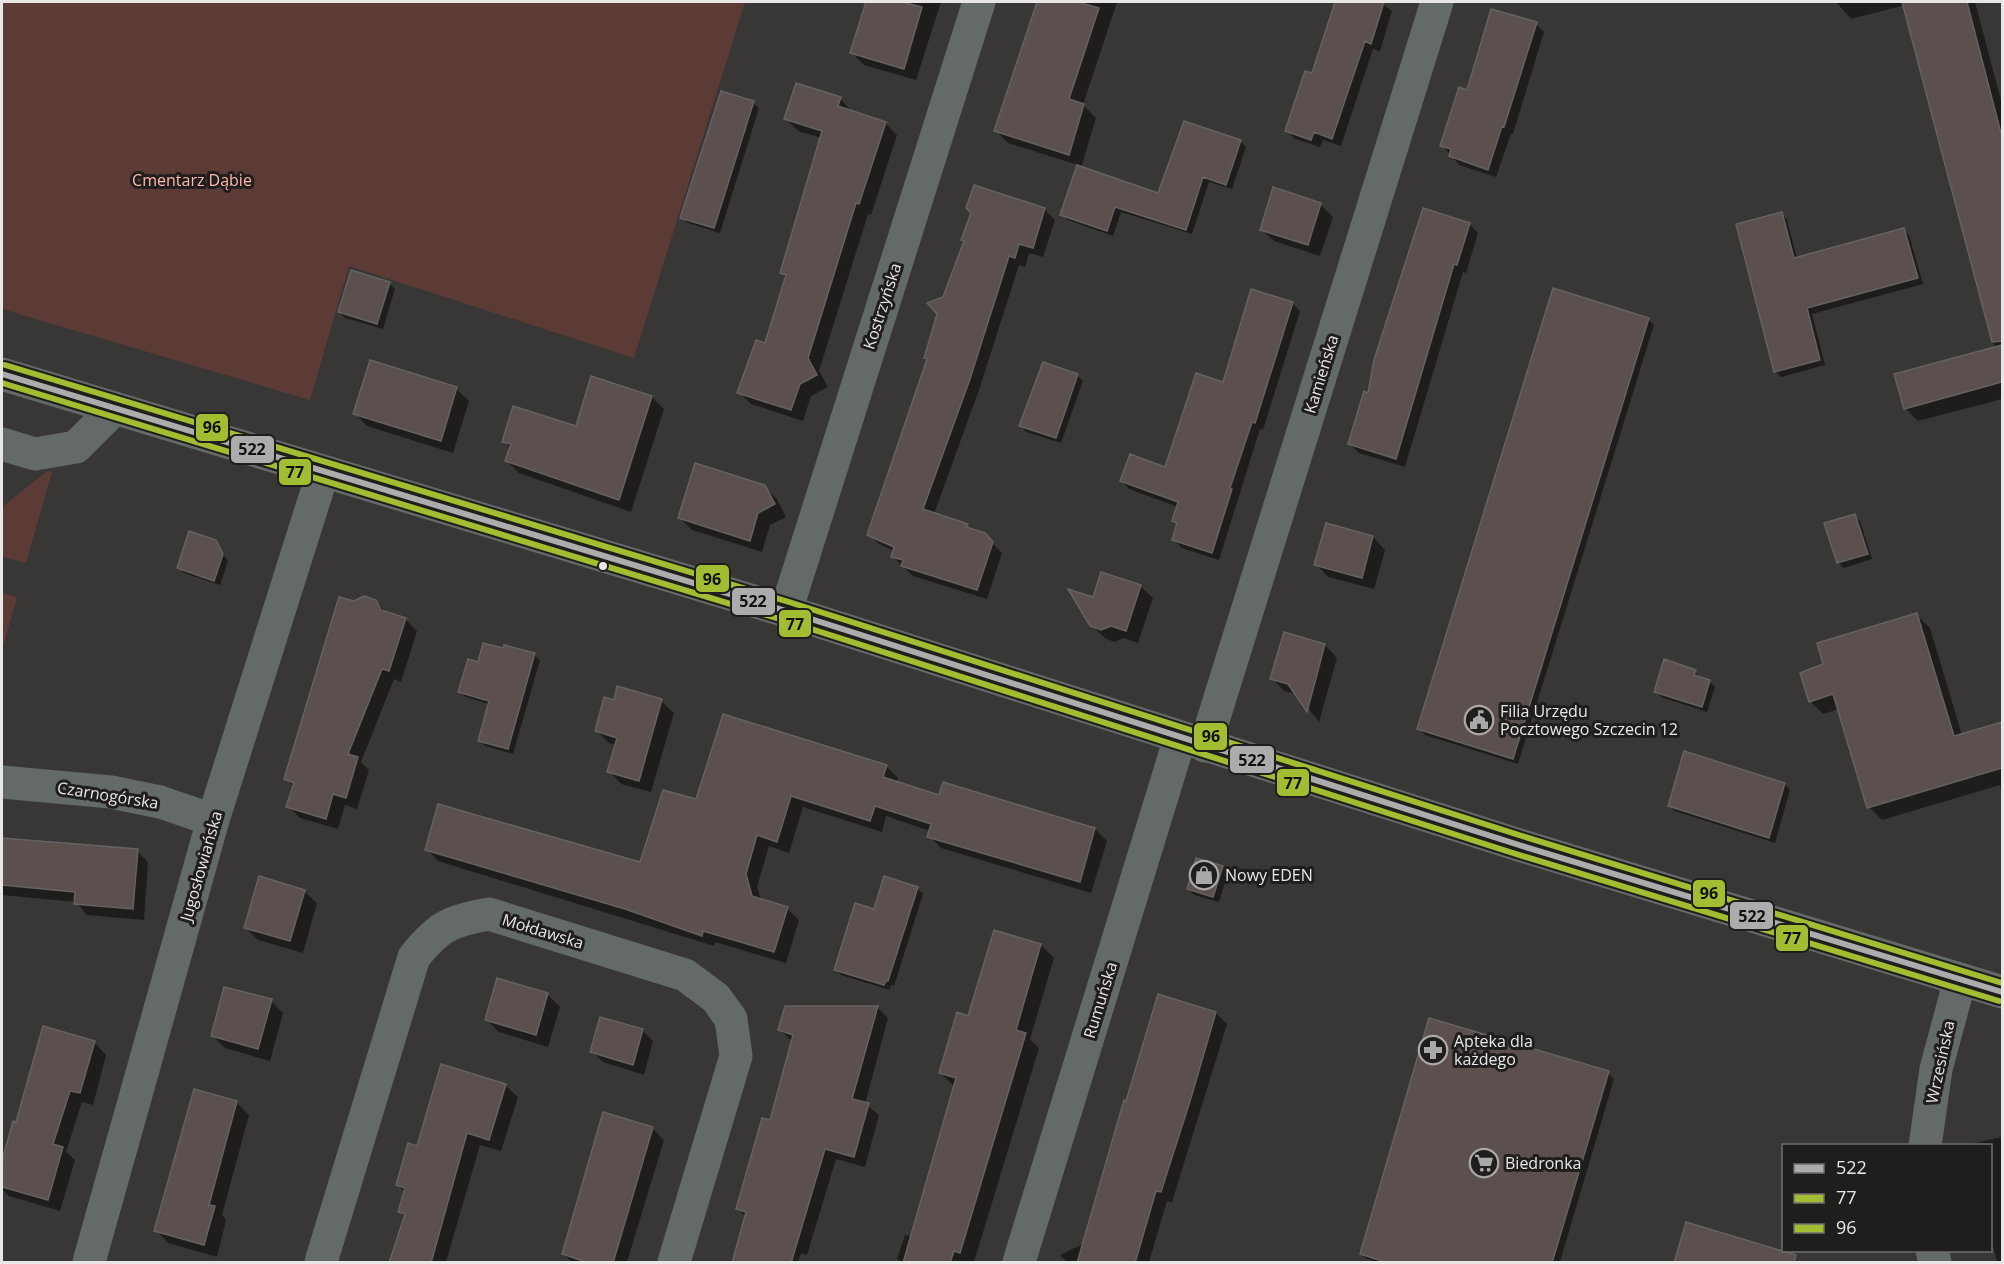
<svg xmlns="http://www.w3.org/2000/svg" width="2004" height="1264" font-family="'Open Sans',sans-serif">
<style>
.green{fill:#5c3a36}
.shadow{fill:#0007}
.building{fill:#5b504e;stroke:#646262;stroke-width:1.5}
.lines{fill:none;stroke-linecap:round;stroke-linejoin:round}
.minor{stroke:#636a68;stroke-width:33}
.bus-1-casing{stroke:#201e1d;stroke-width:10}
.bus-2-casing{stroke:#201e1d;stroke-width:10}
.bus-3-casing{stroke:#201e1d;stroke-width:10}
.bus-1{stroke:#acacac;stroke-width:6}
.bus-2{stroke:#a2bd31;stroke-width:6}
.bus-3{stroke:#a2bd31;stroke-width:6}
.bus-dot{fill:#e9e6e6;stroke:#201e1d;stroke-width:2}
.labels{text-anchor:middle;stroke-width:6;stroke-linejoin:round;paint-order:stroke}
.park-label{font-size:16px;fill:#ffb6ab;stroke:#201e1d}
.street-label{font-size:16px;fill:#e9e6e6;stroke:#201e1d}
.poi-label{font-size:16px;fill:#e9e6e6;stroke:#201e1d;text-anchor:start}
.line-badge{stroke:#201e1d;stroke-width:2}
.pale-badge-label{font-size:16px;text-anchor:middle;font-weight:bold;fill:#111}
</style>
<rect width="100%" height="100%" fill="#393736"/>
<path class="green" d="M2,2H745L634,358L349,266L310,400L2,309Z
M47,471L52,472L26,563L2,557V507Z
M2,593L17,597L2,650Z"/>
<path class="shadow" d="M867,2H941L916,80L864,65L852,53Z
M1038,2H1117L1083,105L1096,118L1081,168L1159,195L1240,141L1246,147L1232,189L1209,182L1192,234L1121,212L1113,236L1068,220L1062,214L1078,165L1008,143L995,130Z
M1336,2H1380L1392,11L1380,51L1373,49L1341,146L1323,140L1320,147L1295,139L1287,130L1313,75Z
M1836,2H1975L2002,104V399L1918,421L1905,408L1995,348L1905,5L1851,19Z
M1536,24L1544,32L1513,134H1511L1496,177L1459,165L1442,145L1468,92Z
M840,98L852,112L885,123L897,135L871,215L868,214L819,371L828,387L811,396L803,421L751,404L739,392L766,345L787,278L781,273L822,138L798,131L786,119Z
M753,103L759,108L720,233L688,223L682,217Z
M975,187L1045,210L1055,220L1043,257L1029,253L1025,267L1019,265L979,390L934,514L984,534L1002,553L987,599L913,576L892,556L894,551L879,544L869,534L928,360L925,357L944,298L965,242Z
M1320,204L1333,217L1320,256L1274,241L1261,229Z
M1782,214L1787,220L1797,258L1903,229L1909,235L1923,284L1812,314L1825,365L1781,377L1775,371Z
M1469,224L1478,233L1466,273L1463,272L1405,467L1359,453L1350,444L1370,395Z
M389,283L395,289L383,329L345,318L339,312Z
M1292,303L1300,311L1263,430L1260,429L1219,560L1182,548L1174,540L1178,525L1174,520L1178,507L1129,489L1122,481L1165,469Z
M1648,319L1654,325L1518,764L1425,735L1419,729Z
M1077,375L1083,381L1061,443L1026,432L1021,426Z
M456,389L469,401L453,453L367,426L355,413Z
M652,397L664,409L631,512L519,473L507,461L511,448L504,441L577,428Z
M764,486L777,499L786,517L770,525L762,552L692,530L680,518Z
M1854,516L1860,521L1872,559L1844,568L1838,562Z
M1373,537L1385,550L1374,589L1328,577L1316,564Z
M215,541L228,561L220,585L184,573L178,567Z
M1140,586L1153,598L1138,643L1124,638L1114,642L1105,638L1092,626L1094,599Z
M375,601L387,613L405,619L417,631L401,682L394,679L361,762L369,770L357,809L345,805L338,829L300,818L288,806L294,787L286,779L354,603Z
M1917,615L1930,628L1962,735L2002,723V795L2000,785L1882,820L1869,807L1839,709L1823,714L1810,701L1825,665Z
M1325,645L1337,658L1319,722L1297,694L1284,691L1272,678Z
M534,655L540,660L513,754L485,746L480,741L489,704L466,697L460,692Z
M1695,671L1700,679L1709,681L1715,687L1707,712L1661,697L1656,691Z
M661,701L674,713L651,792L621,784L609,771L616,745L609,743L597,731L615,702Z
M886,766L898,778L897,783L940,797L944,784L1095,829L1107,841L1091,893L941,848L929,836L930,831L886,816L882,832L803,807L789,853L769,846L757,887L761,900L787,908L799,920L786,963L715,942L714,946L438,861L427,849L641,864L697,801Z
M1785,784L1790,790L1775,843L1675,811L1669,806Z
M2,839L137,851L148,862L144,920L87,915L76,902L2,895Z
M1222,867L1228,873L1219,902L1194,895L1189,889Z
M917,888L923,894L894,986L891,985L890,990L841,975L835,969L875,911Z
M304,891L317,903L303,953L258,940L246,928Z
M1041,945L1054,958L1030,1039L1039,1048L974,1262H900L897,1259L905,1235L912,1237L955,1087L940,1073L969,1018Z
M547,994L560,1007L548,1047L499,1032L486,1019Z
M271,1001L283,1013L270,1061L225,1048L213,1036Z
M786,1008H878L888,1018L865,1104L879,1115L865,1167L836,1159L807,1255L801,1253L798,1262H733L746,1217L738,1209L771,1122L793,1042L780,1030Z
M1216,1013L1227,1024L1172,1202L1167,1201L1149,1262H1067L1060,1255L1085,1243Z
M44,1028L94,1042L106,1055L93,1105L82,1102L66,1152L75,1160L60,1211L9,1196L2,1189V1167Z
M642,1030L653,1041L644,1075L603,1062L592,1051Z
M1608,1073L1614,1079L1560,1262H1377L1367,1259L1361,1254Z
M505,1085L518,1097L501,1151L480,1145L446,1262H391L405,1217L400,1212L405,1192L398,1185L418,1148Z
M195,1091L237,1103L249,1115L222,1215L226,1220L217,1257L168,1243L156,1230Z
M652,1128L664,1140L627,1262H572L563,1254Z
M2002,1137V1262H1997L1990,1234V1146L1971,1144Z"/>
<path class="building" d="M866,2H902L922,7L904,69L850,53Z
M1037,2H1078L1099,8L1069,99L1084,104L1069,155L994,131Z
M1335,2H1384L1371,44L1365,41L1332,139L1314,132L1311,140L1285,131L1305,71L1312,73Z
M1902,2H1967L2002,137V341L1992,342Z
M1491,9L1537,22L1504,127L1502,126L1488,170L1449,156L1451,149L1440,146L1459,87L1467,90Z
M796,83L841,97L838,106L886,122L859,204L856,203L808,358L817,375L800,384L791,410L737,393L756,340L765,343L786,275L780,273L822,131L784,119Z
M721,91L754,101L714,228L680,218Z
M1184,121L1241,140L1226,185L1203,177L1186,230L1115,207L1107,231L1060,215L1077,165L1158,193Z
M974,185L1045,208L1033,248L1019,244L1015,258L1009,256L970,379L923,509L968,524L966,527L985,533L993,542L977,590L901,566L903,560L891,557L894,547L867,535L927,359L924,358L937,314L927,303L943,297L964,241L961,240L971,213L966,208Z
M1273,187L1321,203L1308,245L1260,230Z
M1423,208L1470,223L1457,265L1454,264L1396,459L1348,444L1364,391L1368,393L1374,360Z
M1782,212L1794,258L1904,228L1918,278L1807,308L1820,360L1774,372L1736,224Z
M351,270L390,282L377,324L338,312Z
M1553,288L1649,318L1513,759L1417,729Z
M1251,289L1293,302L1255,423L1252,422L1230,488L1232,489L1212,553L1172,540L1177,523L1172,521L1178,502L1120,481L1130,454L1165,467L1196,373L1223,382Z
M2002,345V382L1904,409L1894,374Z
M370,360L457,387L441,441L353,414Z
M1043,362L1078,374L1056,438L1019,426Z
M591,376L652,396L619,500L505,461L511,444L502,442L513,406L576,426Z
M695,463L765,485L775,504L758,513L750,541L678,518Z
M1855,514L1868,554L1837,563L1824,523Z
M1326,523L1373,536L1362,578L1314,565Z
M189,531L216,540L223,554L214,581L177,568Z
M1101,572L1141,585L1126,631L1111,626L1101,630L1090,626L1068,589L1093,597Z
M364,596L376,600L381,610L406,618L389,671L382,669L348,754L358,757L346,798L333,794L326,819L286,807L294,783L284,779L339,597L354,601Z
M1917,613L1954,736L2002,722V768L1867,808L1833,694L1809,702L1800,673L1823,664L1817,643Z
M1284,632L1325,644L1307,712L1288,684L1270,679Z
M483,643L503,648L504,645L535,653L508,749L478,741L489,701L458,692L468,659L478,662Z
M1664,659L1696,670L1694,675L1710,680L1702,707L1654,692Z
M617,686L662,699L639,781L607,772L617,738L595,731L604,697L614,700Z
M723,714L887,765L883,777L939,795L943,782L1095,828L1080,882L927,837L931,824L875,806L870,821L791,796L777,842L757,835L746,874L752,896L788,907L774,952L703,931L702,936L625,909L425,850L438,804L640,862L663,790L696,799Z
M1684,751L1785,783L1769,838L1668,806Z
M2,838L138,849L133,909L74,904L75,892L2,885Z
M1196,858L1223,866L1213,897L1187,889Z
M259,876L305,890L290,941L244,928Z
M884,876L918,887L888,981H886L884,985L834,970L855,903L874,909Z
M994,930L1041,944L1016,1030L1026,1033L960,1253L954,1251L950,1263H903L956,1078L939,1073L957,1012L968,1016Z
M497,978L548,993L536,1035L485,1020Z
M224,987L272,999L258,1049L211,1036Z
M1158,994L1216,1012L1191,1098L1161,1192L1156,1191L1135,1263H1077L1124,1100L1126,1101Z
M785,1006H878L852,1099L869,1103L854,1157L825,1149L791,1263H732L746,1212L736,1209L762,1118L770,1120L793,1035L778,1030Z
M600,1017L643,1029L633,1065L590,1052Z
M1429,1018L1609,1071L1552,1263H1388L1360,1254Z
M43,1026L95,1041L80,1093L70,1091L53,1144L63,1147L48,1200L2,1187V1161L13,1121L16,1122Z
M441,1064L506,1084L489,1140L467,1133L431,1263H389L405,1214L398,1212L405,1188L396,1185L408,1143L417,1146Z
M194,1089L237,1101L209,1205L215,1206L204,1245L154,1231Z
M603,1112L653,1127L613,1263H589L562,1254Z
M1686,1222L1796,1255L1794,1263H1674Z"/>
<g class="lines">
<path class="minor" d="M2,374L786,611L1519,845L2002,992
M2,444L35,454L76,447L115,408
M786,611L979,2
M1205,746L1437,2
M2,782L111,792L160,802L213,820
M1925,1146L1936,1069L1960,980
M1932,1250L1935,1262
M89,1262L213,820L323,472
M321,1262L414,957C439,926 450,921 489,914L685,975L716,998L731,1019L736,1056L674,1262
M1019,1262L1180,738"/>
<g class="bus-1-casing">
<path id="bus-1" d="M2,374L786,611L1519,845L2002,992"/>
</g>
<g class="bus-2-casing">
<path id="bus-2" d="M2,383L783,620L1516,854L1999,1001"/>
</g>
<g class="bus-3-casing">
<path id="bus-3" d="M5,365L789,602L1522,836L2002,983"/>
</g>
<use href="#bus-1" class="bus-1"/>
<use href="#bus-2" class="bus-2"/>
<use href="#bus-3" class="bus-3"/>
</g>
<defs>
<g id="civic-ring" transform="scale(1.5)"><circle r="9.5" fill="#201e1d" stroke="#aba9a8" stroke-width="1.5"/><path d="M-.6-6.5H3V-4.5H.6V-3L4-1V1h2V6H-6V1h2V-1L-.6-3ZM-1.2 2.5V6h2.4V2.5Z" fill="#aba9a8"/></g>
<g id="shop-ring" transform="scale(1.5)"><circle r="9.5" fill="#201e1d" stroke="#aba9a8" stroke-width="1.5"/><path d="M-5-2.5h2.3a2.7 3.5 0 0 1 5.4 0H5L5.5 6h-11ZM-1.5-2.5h3a1.5 2.3 0 0 0-3 0Z" fill="#aba9a8"/></g>
<g id="pharmacy-ring" transform="scale(1.5)"><circle r="9.5" fill="#201e1d" stroke="#aba9a8" stroke-width="1.5"/><path d="M-2-6h4v4h4v4h-4v4h-4v-4h-4v-4h4Z" fill="#aba9a8"/></g>
<g id="supermarket-ring" transform="scale(1.5)"><circle r="9.5" fill="#201e1d" stroke="#aba9a8" stroke-width="1.5"/><path d="M-6-5.5h2.5l.6 2H6L4.5 2H-2.5L-4.4-4H-6ZM-1.5 3.2a1.3 1.3 0 1 0 .1 0ZM3 3.2a1.3 1.3 0 1 0 .1 0Z" fill="#aba9a8"/></g>
</defs>
<g fill-rule="evenodd">
<use href="#civic-ring" x="1479" y="720"/>
<use href="#shop-ring" x="1204" y="875"/>
<use href="#pharmacy-ring" x="1433" y="1050"/>
<use href="#supermarket-ring" x="1484" y="1163"/>
</g>
<circle class="bus-dot" cx="603" cy="566" r="5"/>
<g class="labels">
<g class="park-label">
<text x="192" y="186">Cmentarz Dąbie</text>
</g>
<g class="street-label">
<text transform="translate(882 306) rotate(-72)" y="6">Kostrzyńska</text>
<text transform="translate(1321 374) rotate(-73)" y="6">Kamieńska</text>
<text transform="translate(108 795) rotate(9)" y="6">Czarnogórska</text>
<text transform="translate(201 866) rotate(-74)" y="6">Jugosłowiańska</text>
<text transform="translate(543 931) rotate(17)" y="6">Mołdawska</text>
<text transform="translate(1100 1000) rotate(-73)" y="6">Rumuńska</text>
<text transform="translate(1940 1062) rotate(-78)" y="6">Wrzesińska</text>
</g>
<g class="poi-label">
<text x="1500" y="717">Filia Urzędu<tspan x="1500" dy="18">Pocztowego Szczecin 12</tspan></text>
<text x="1225" y="881">Nowy EDEN</text>
<text x="1454" y="1047">Apteka dla<tspan x="1454" dy="18">każdego</tspan></text>
<text x="1505" y="1169">Biedronka</text>
</g>
</g>
<g class="line-badge">
<rect x="195" y="413" width="34" height="29" rx="6" fill="#a2bd31"/>
<rect x="230" y="435" width="45" height="29" rx="6" fill="#acacac"/>
<rect x="278" y="458" width="34" height="28" rx="6" fill="#a2bd31"/>
<rect x="695" y="564" width="35" height="29" rx="6" fill="#a2bd31"/>
<rect x="731" y="587" width="45" height="29" rx="6" fill="#acacac"/>
<rect x="778" y="609" width="34" height="29" rx="6" fill="#a2bd31"/>
<rect x="1193" y="722" width="35" height="29" rx="6" fill="#a2bd31"/>
<rect x="1229" y="745" width="46" height="29" rx="6" fill="#acacac"/>
<rect x="1276" y="768" width="34" height="29" rx="6" fill="#a2bd31"/>
<rect x="1692" y="879" width="34" height="29" rx="6" fill="#a2bd31"/>
<rect x="1729" y="901" width="45" height="29" rx="6" fill="#acacac"/>
<rect x="1775" y="924" width="34" height="28" rx="6" fill="#a2bd31"/>
</g>
<g class="pale-badge-label">
<text x="212" y="433">96</text>
<text x="252" y="455">522</text>
<text x="295" y="478">77</text>
<text x="712" y="585">96</text>
<text x="753" y="607">522</text>
<text x="795" y="630">77</text>
<text x="1211" y="742">96</text>
<text x="1252" y="766">522</text>
<text x="1293" y="789">77</text>
<text x="1709" y="899">96</text>
<text x="1752" y="922">522</text>
<text x="1792" y="944">77</text>
</g>
<rect width="2004" height="1264" fill="none" stroke="#e9e6e6" stroke-width="6"/>
<rect x="1782" y="1144" width="210" height="108" fill="#201e1d" stroke="#706e6d" stroke-width="1.5"/>
<rect x="1794" y="1164" width="30" height="9" fill="#acacac" stroke="#706e6d" stroke-width="1.5"/>
<text x="1836" y="1174" font-size="18" fill="#e9e6e6">522</text>
<rect x="1794" y="1194" width="30" height="9" fill="#a2bd31" stroke="#706e6d" stroke-width="1.5"/>
<text x="1836" y="1204" font-size="18" fill="#e9e6e6">77</text>
<rect x="1794" y="1224" width="30" height="9" fill="#a2bd31" stroke="#706e6d" stroke-width="1.5"/>
<text x="1836" y="1234" font-size="18" fill="#e9e6e6">96</text>
</svg>
